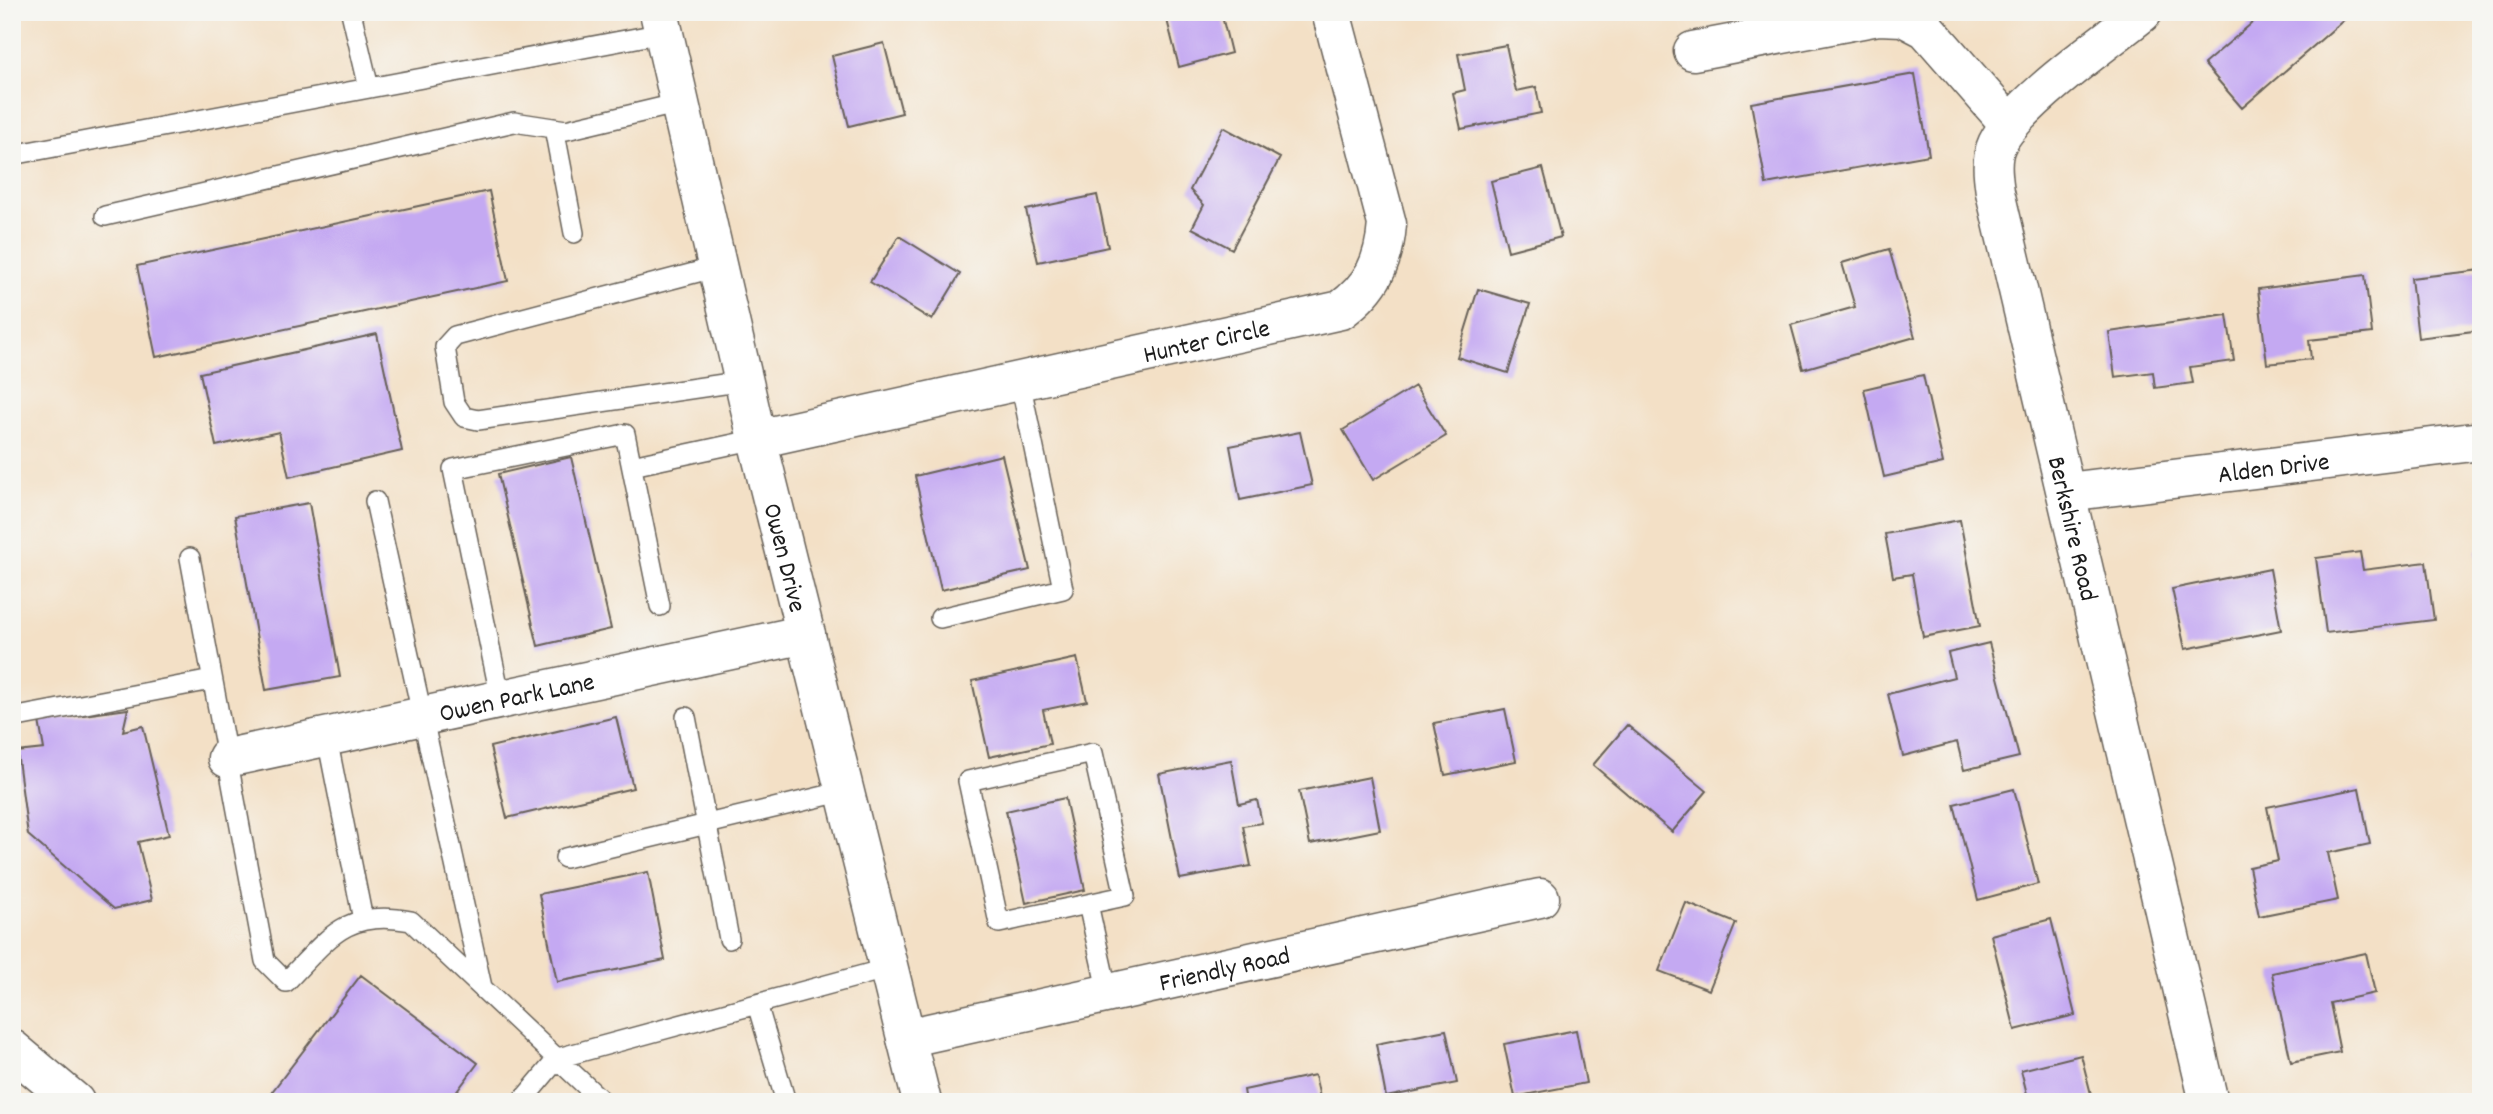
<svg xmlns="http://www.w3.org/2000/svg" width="2493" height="1114" font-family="Dekko,sans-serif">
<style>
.building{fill:#c4a9f2}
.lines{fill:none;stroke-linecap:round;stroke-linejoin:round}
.lane-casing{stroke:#676158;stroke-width:22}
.street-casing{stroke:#676158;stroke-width:41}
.secondary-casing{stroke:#676158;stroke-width:41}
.highway-casing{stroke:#676158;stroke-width:41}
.lane{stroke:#fff;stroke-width:19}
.street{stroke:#fff;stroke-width:38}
.secondary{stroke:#fff;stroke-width:38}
.highway{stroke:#fff;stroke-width:38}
.labels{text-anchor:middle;stroke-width:7;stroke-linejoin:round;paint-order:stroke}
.street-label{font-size:26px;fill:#1c1c1c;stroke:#f6f6f2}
</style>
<rect width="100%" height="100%" fill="#f6f6f2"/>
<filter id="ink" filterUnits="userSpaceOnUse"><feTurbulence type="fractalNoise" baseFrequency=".0143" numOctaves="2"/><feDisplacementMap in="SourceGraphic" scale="14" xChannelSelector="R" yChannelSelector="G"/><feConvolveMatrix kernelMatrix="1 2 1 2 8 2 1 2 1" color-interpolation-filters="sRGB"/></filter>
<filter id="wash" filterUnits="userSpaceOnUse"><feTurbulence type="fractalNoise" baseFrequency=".00686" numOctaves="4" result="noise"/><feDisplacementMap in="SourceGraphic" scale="28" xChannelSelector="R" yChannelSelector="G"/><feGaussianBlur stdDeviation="1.57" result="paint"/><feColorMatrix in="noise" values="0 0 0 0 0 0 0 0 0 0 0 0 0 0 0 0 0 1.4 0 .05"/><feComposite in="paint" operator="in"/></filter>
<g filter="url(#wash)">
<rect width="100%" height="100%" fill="#f3e0c6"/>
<g id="blocks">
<path class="building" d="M1165,12H1221L1231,53L1179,67Z
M2265,12H2353L2242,108L2204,64Z
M884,43L902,113L849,126L832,56Z
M1506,45L1516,91L1536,87L1541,113L1461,129L1453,93L1465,90L1458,54Z
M1915,74L1929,155L1766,184L1751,103Z
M1223,127L1280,158L1232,249L1192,228L1204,205L1190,190Z
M1543,168L1561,237L1508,251L1491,181Z
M489,191L508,281L156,357L137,266Z
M1097,195L1108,247L1038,262L1026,210Z
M899,236L960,274L932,320L870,282Z
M1889,249L1915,337L1803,369L1791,325L1855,307L1842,263Z
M2481,270V330L2418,338L2411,278Z
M2365,275L2372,333L2309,340L2311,359L2267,364L2258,289Z
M1478,289L1530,304L1508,373L1457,357Z
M2227,315L2234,361L2190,367L2193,383L2155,388L2153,372L2115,377L2109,332Z
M377,334L402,451L289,477L279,432L216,446L200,373Z
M1923,375L1943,463L1884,477L1864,389Z
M1415,386L1446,436L1373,480L1343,430Z
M1300,432L1312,485L1240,500L1230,446Z
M1002,455L1030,570L941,590L915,476Z
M571,457L611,629L538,646L498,474Z
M309,503L340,677L266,690L235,516Z
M1960,520L1980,626L1923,637L1912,574L1893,577L1885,534Z
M2481,550V569H2479L2476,551Z
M2360,552L2363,570L2426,562L2434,620L2326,633L2316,558Z
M2270,569L2281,630L2185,649L2172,589Z
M1989,643L2019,757L1964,770L1957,742L1903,756L1888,694L1954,677L1948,653Z
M1077,658L1087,701L1043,710L1050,744L989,757L972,681Z
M128,709L123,731L143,726L169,835L138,842L152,900L114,909L28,835L17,752L44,749L39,721Z
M1505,709L1516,761L1445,775L1434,723Z
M616,717L633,788L507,818L490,747Z
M1627,725L1707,791L1672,832L1593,765Z
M1231,760L1239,804L1257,800L1262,823L1243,826L1251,866L1180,879L1159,774Z
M1370,777L1380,830L1310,844L1299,791Z
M2359,788L2370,844L2328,853L2338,900L2259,916L2249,867L2278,861L2267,807Z
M2014,789L2038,884L1978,900L1954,804Z
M1065,798L1085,890L1026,903L1006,811Z
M648,872L665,960L557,982L539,894Z
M1686,903L1736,923L1709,990L1659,971Z
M2051,919L2075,1015L2015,1030L1991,935Z
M2366,953L2375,993L2330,1003L2340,1052L2291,1062L2272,973Z
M361,975L478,1063L449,1102H282L271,1093Z
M1446,1030L1457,1083L1386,1097L1376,1044Z
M1576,1030L1586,1083L1515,1097L1504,1044Z
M2081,1055L2093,1102H2029L2021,1070Z
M1315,1075L1321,1102H1246L1244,1090Z"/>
</g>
</g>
<g filter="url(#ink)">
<use href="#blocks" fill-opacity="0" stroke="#676158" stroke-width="2"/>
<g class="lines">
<g class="lane-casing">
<path id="lane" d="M351,12L369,88
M554,128L574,233
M12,155L663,33
M105,216L514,122L566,130L680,103
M717,267L455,336L445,347L454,402L464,417L478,420L744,381
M632,466L757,439
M375,501L482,987
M190,558L265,961L286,982C328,939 345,908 411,921L603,1102
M940,618L1063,589L1020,381
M501,700L453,469L625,434L660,606
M686,717L729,939
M12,718L212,680
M327,738L363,920
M1093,753L1125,896L999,923L968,781Z
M565,858L845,791
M1088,904L1108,994
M757,1004L786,1102
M521,1102L558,1058L889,968"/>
</g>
<g class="street-casing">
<g id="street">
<path id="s1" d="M2143,12C2105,43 2017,103 1997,144C1990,159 1993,177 1995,192L2209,1102"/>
<path d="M1693,51L1878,16L1903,17L1926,29L2010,125"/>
<path id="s2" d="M757,439L1341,310C1372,287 1384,263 1387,224L1331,12"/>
<path id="s3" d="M2067,492L2481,441"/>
<path id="s4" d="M227,758L806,634"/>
<path id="s5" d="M906,1038L1540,898"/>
</g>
</g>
<g class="secondary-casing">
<g id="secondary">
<path id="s6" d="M659,12L757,439L922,1102"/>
</g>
</g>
<g class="highway-casing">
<path id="highway" d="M12,1049L75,1102"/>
</g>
<use href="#lane" class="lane"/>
<use href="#street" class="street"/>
<use href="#secondary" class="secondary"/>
<use href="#highway" class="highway"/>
</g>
</g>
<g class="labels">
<g class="street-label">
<text dy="9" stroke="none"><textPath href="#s2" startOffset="460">Hunter Circle</textPath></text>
<text dy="9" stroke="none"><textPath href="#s3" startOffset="208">Alden Drive</textPath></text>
<text dy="9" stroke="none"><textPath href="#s1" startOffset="592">Berkshire Road</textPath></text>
<text dy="9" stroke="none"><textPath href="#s6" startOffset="560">Owen Drive</textPath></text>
<text dy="9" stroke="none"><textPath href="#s4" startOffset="296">Owen Park Lane</textPath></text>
<text dy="9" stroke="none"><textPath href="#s5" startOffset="326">Friendly Road</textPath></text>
</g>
</g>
<rect width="2493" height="1114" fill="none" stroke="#f6f6f2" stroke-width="42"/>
</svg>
